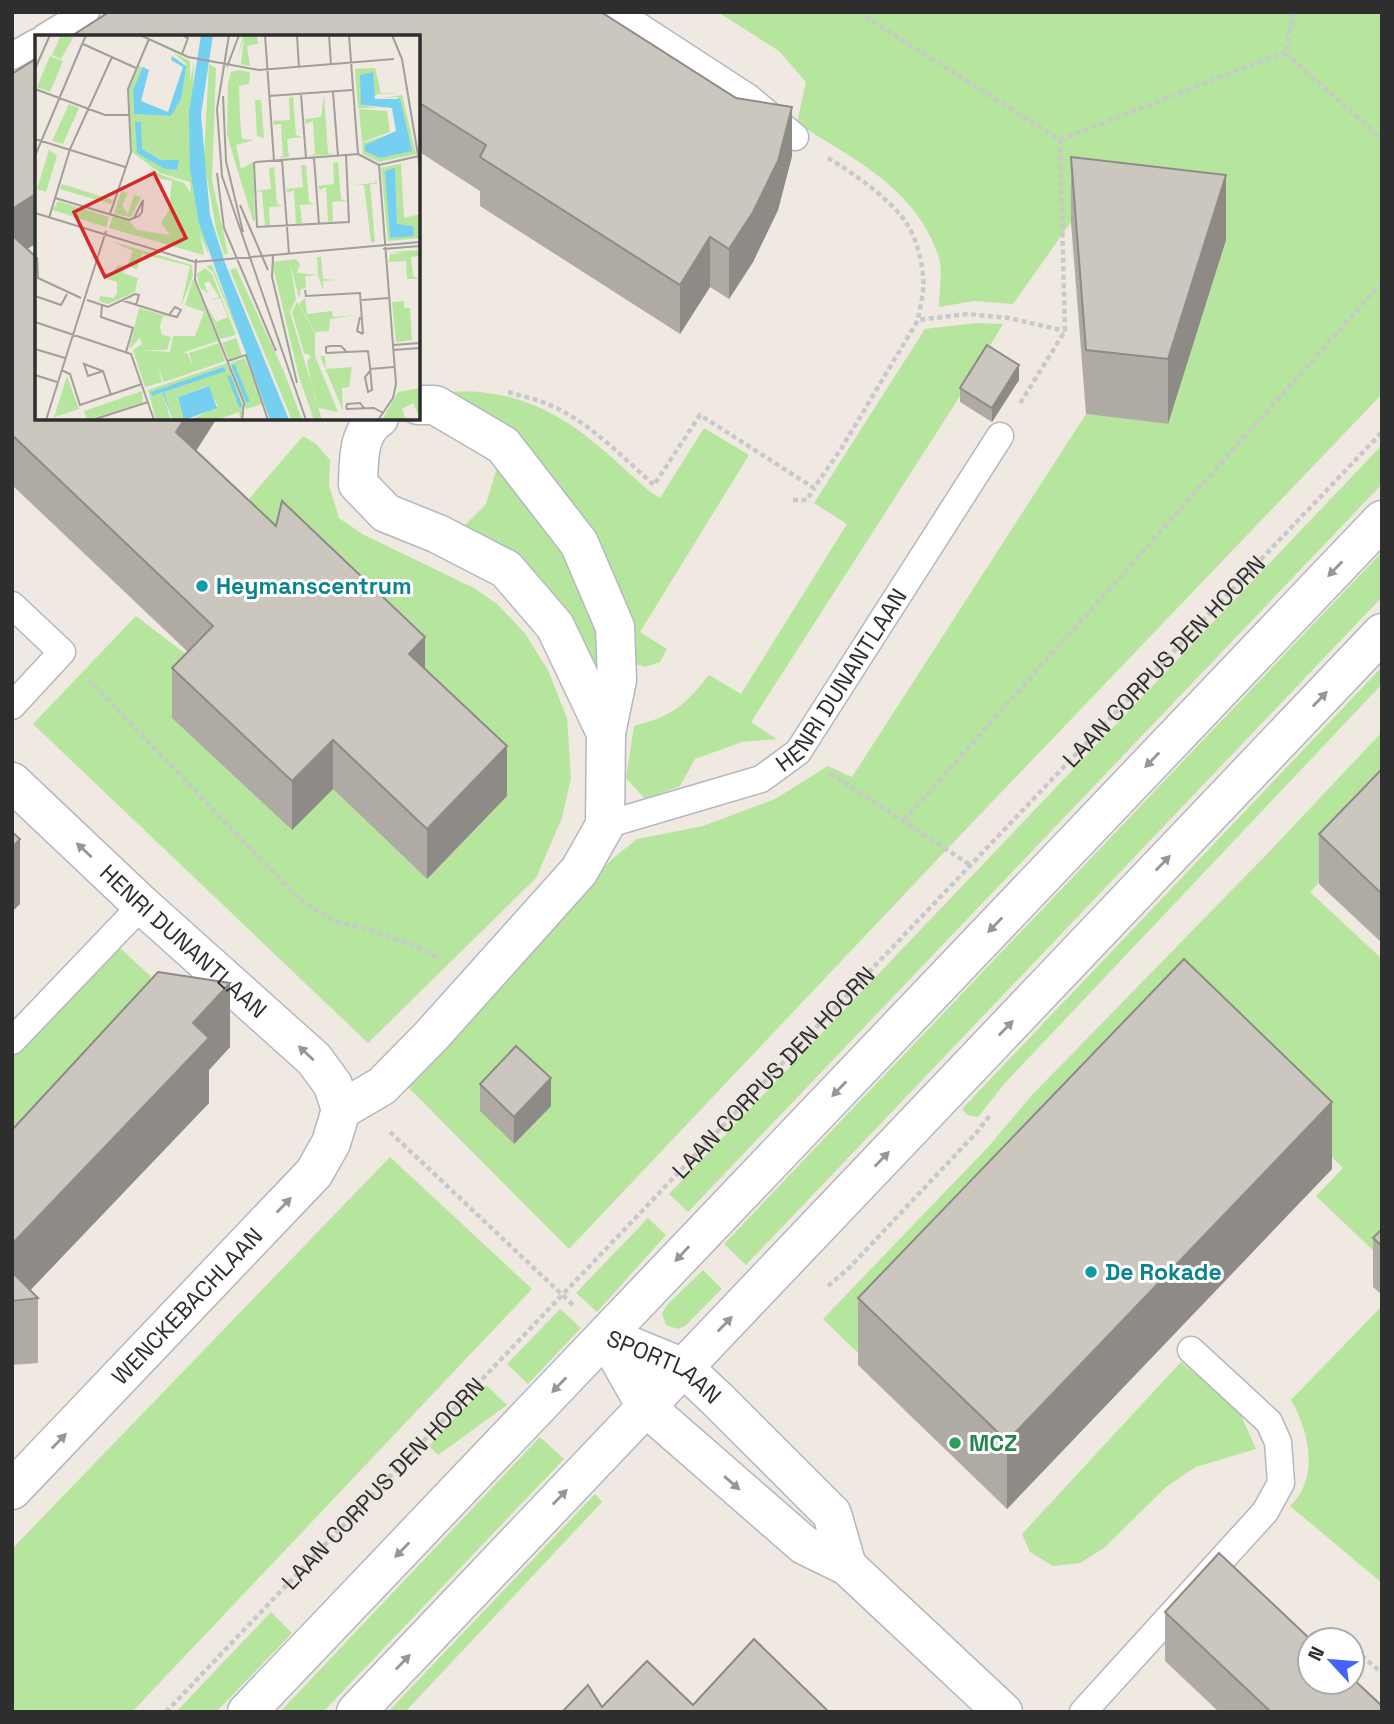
<svg xmlns="http://www.w3.org/2000/svg" width="1394" height="1724" font-family="'Space Grotesk',sans-serif">
<style>
.green{fill:#b6e59e}
.lines{fill:none;stroke-linecap:round;stroke-linejoin:round}
.service-casing{stroke:#b4b7c1;stroke-width:29}
.minor-casing{stroke:#b4b7c1;stroke-width:41}
.tertiary-casing{stroke:#b4b7c1;stroke-width:41}
.secondary-casing{stroke:#b4b7c1;stroke-width:41}
.path{stroke:#c9c9c9;stroke-width:4.5;stroke-dasharray:5 3.5;stroke-linecap:butt}
.service{stroke:#fff;stroke-width:26}
.minor{stroke:#fff;stroke-width:38}
.tertiary{stroke:#fff;stroke-width:38}
.secondary{stroke:#fff;stroke-width:38}
.wall{fill:#afaba4}
.shaded-wall{fill:#8e8b86}
.building{fill:#cbc7bf;stroke:#8e8b86;stroke-width:2}
.oneway{fill:#969696}
.culture-dot{fill:#0f9aa8;stroke:#fff;stroke-width:2.5}
.leisure-dot{fill:#2e9e5b;stroke:#fff;stroke-width:2.5}
.labels{text-anchor:middle;stroke-width:6;stroke-linejoin:round;paint-order:stroke}
.culture-label{font-size:23px;font-weight:bold;fill:#0d838f;stroke:#fff;text-anchor:start}
.street-label{font-size:23px;fill:#2e2e2e;stroke:#fff}
.leisure-label{font-size:23px;font-weight:bold;fill:#27864d;stroke:#fff;text-anchor:start}
.inset-river{fill:none;stroke:#75cff0;stroke-width:3.5}
.inset-road{fill:none;stroke:#a29e99;stroke-width:2}
.view{fill:#d62828;fill-opacity:0.15;stroke:#d62828;stroke-width:3.5}
.inset-edge{fill:none;stroke:#2e2e2e;stroke-width:3.5}
</style>
<rect width="100%" height="100%" fill="#efe9e1"/>
<path class="green" d="M718,12H1382V394L950,846L569,1249L406,1085L611,860L637,839L703,826L775,799L828,766L852,777L1086,414L1168,424L1226,241L1071,222L1013,304L974,301L939,307C939,292 943,272 939,258C917,188 854,160 797,123L806,82L779,51Z
M976,323L1003,324L955,404L751,722L777,739L742,742L695,759L680,786L645,799L626,778L634,726C674,715 683,707 709,675L741,694L847,524L814,503L925,329Z
M442,392C454,392 467,391 480,392C556,400 595,443 649,491L660,498L704,428L749,455L640,632L667,649L660,662L645,667L633,663L622,619Z
M303,436L316,444L330,460L329,485L339,518L364,535L474,588L497,604L524,632L548,670L567,718L571,778L562,818L536,878L368,1043L33,724L136,616L213,675L291,830L333,789L427,879L507,796L224,528Z
M1382,445V484L688,1212L669,1194Z
M498,464L570,561L596,629L604,690L460,530L486,504Z
M1382,552V597L746,1265L724,1244Z
M1382,667V684L1005,1083L978,1117L968,1115L962,1109Z
M1382,732V815L1310,892L1382,959V1259L1316,1196L1343,1168L1185,1014L857,1352L823,1319L989,1146L1032,1095L1268,853Z
M118,946L176,1000L12,1168V1058Z
M390,1157L532,1289L132,1712H12V1549Z
M648,1218L666,1235L597,1312L576,1293Z
M703,1270L722,1289L685,1326L678,1329L666,1325L662,1314L666,1306Z
M1382,1306V1583L1290,1506C1320,1478 1309,1431 1291,1400Z
M560,1309L581,1328L528,1384L507,1364Z
M1181,1362L1239,1411L1256,1449L1196,1467L1166,1487L1104,1548L1080,1563L1053,1566L1030,1552L1022,1534Z
M486,1385L507,1405L438,1455L429,1446Z
M540,1437L564,1459L323,1712H280Z
M595,1494L602,1502L405,1712H388Z
M271,1612L292,1633L216,1712H176Z"/>
<g class="lines">
<g class="service-casing">
<g id="service">
<path d="M617,12L749,98L795,137"/>
<path d="M45,37L86,12"/>
<path d="M12,56L37,42"/>
<path d="M12,605L62,652L12,706"/>
<path id="s2" d="M605,825L761,779L798,752L1000,436"/>
<path d="M12,1041L142,905"/>
<path d="M1083,1712L1265,1512L1281,1483L1278,1442L1269,1422L1191,1350"/>
</g>
</g>
<g class="minor-casing">
<g id="minor">
<path d="M379,418C357,432 359,462 358,484L386,513L438,534L506,569L555,626L606,733"/>
<path id="s3" d="M12,782L142,905L314,1059L333,1085L341,1110"/>
<path d="M341,1110L382,1086L432,1035L579,871L605,825L606,733L617,680L615,627L579,543L503,445L435,405H418"/>
<path id="s4" d="M12,1490L314,1173L331,1143L341,1110"/>
</g>
</g>
<g class="tertiary-casing">
<g id="tertiary">
<path d="M606,1336L647,1408L804,1545L847,1566L1003,1712"/>
<path id="s5" d="M606,1336L684,1368L717,1399L832,1514L847,1566"/>
</g>
</g>
<g class="secondary-casing">
<path id="secondary" d="M247,1712L1382,520
M356,1712L1382,633"/>
</g>
<g class="path">
<path d="M858,12L1060,140L1065,331L1019,405"/>
<path d="M1294,12L1285,53L1382,139"/>
<path d="M1060,140L1261,61L1285,53"/>
<path d="M828,158C852,172 893,201 907,224C916,238 922,260 923,277C925,290 920,306 918,320"/>
<path d="M508,392C519,395 530,398 540,401C585,417 620,455 654,485L700,415L814,488L841,449L918,320L967,314L1009,318L1065,331"/>
<path d="M793,500H807L814,488"/>
<path d="M88,679L299,899L335,922L360,927L411,944L441,959"/>
<path d="M830,773L970,865"/>
<path d="M904,820L1382,282"/>
<path d="M390,1132L574,1306"/>
<path d="M828,1286L847,1270L977,1132L990,1115"/>
<path d="M1355,1650L1382,1673"/>
<path id="s1" d="M166,1712L1382,432"/>
</g>
<use href="#service" class="service"/>
<use href="#minor" class="minor"/>
<use href="#tertiary" class="tertiary"/>
<use href="#secondary" class="secondary"/>
</g>
<path class="wall" d="M109,12H601L736,98L792,107V156L778,210L753,262L729,299L710,287L680,334L480,206V191L418,151V37H70Z
M12,74L37,243L27,249L37,418H217L196,451L425,669L507,796L427,879L333,789L292,830L172,718V668L188,652L12,485Z
M1071,157L1226,240L1168,424L1086,414L1071,222Z
M1019,380L992,422L960,402V388Z
M1382,769V943L1319,884V834Z
M230,1047L209,1070V1103L30,1290L38,1298V1363L12,1365V1130Z
M480,1084L551,1106L514,1144L480,1111Z
M1332,1169L1007,1509L858,1365V1298Z
M1382,1229V1295L1373,1287V1238Z
M1165,1612L1382,1712H1219L1165,1661Z"/>
<path class="shaded-wall" d="M792,107V156L778,210L753,262L729,299V249Z
M1226,175V240L1168,424V359Z
M37,193V243L12,258V209Z
M710,237V287L680,334V285Z
M1019,365V380L992,422V408Z
M185,418H217L176,482V432Z
M425,637V687L409,654Z
M333,740V789L292,830V781Z
M507,746V796L427,879V829Z
M20,839V904L12,912V848Z
M230,983V1047L209,1070V1103L21,1300L12,1301V1244L193,1023Z
M551,1078V1106L514,1144V1117Z
M1332,1102V1169L1007,1509V1441Z"/>
<path class="building" d="M109,12H601L736,98L792,107L778,161L753,212L729,249L710,237L680,285L480,157L486,145L418,102V37H70Z
M37,58V193L12,209V74Z
M1071,157L1226,175L1168,359L1086,350Z
M12,235L37,258V418H185L176,432L276,526L282,501L425,637L409,654L507,746L427,829L333,740L292,781L172,668L213,626L12,435Z
M987,345L1019,365L992,408L960,388Z
M1382,769V894L1319,834Z
M12,832L20,839L12,848Z
M1184,959L1332,1102L1007,1441L858,1298Z
M158,972L230,983L193,1023L209,1038L12,1244V1130Z
M516,1046L551,1078L514,1117L480,1084Z
M1382,1229V1246L1373,1238Z
M12,1272L38,1298L12,1301Z
M1219,1553L1311,1640H1310V1682H1352V1678L1382,1706V1712H1271L1165,1612Z
M754,1639L829,1712H562L588,1685L602,1707L647,1661L693,1705Z"/>
<defs><path id="oneway-solid" d="M-6-.8H1V-3.2L6.5 0L1 3.2V.8H-6Z" transform="scale(1.75)"/></defs>
<g class="oneway">
<use href="#oneway-solid" transform="translate(1335 569) rotate(134)"/>
<use href="#oneway-solid" transform="translate(1320 699) rotate(-46)"/>
<use href="#oneway-solid" transform="translate(1152 760) rotate(134)"/>
<use href="#oneway-solid" transform="translate(84 850) rotate(-137)"/>
<use href="#oneway-solid" transform="translate(1163 863) rotate(-46)"/>
<use href="#oneway-solid" transform="translate(995 925) rotate(134)"/>
<use href="#oneway-solid" transform="translate(1006 1028) rotate(-46)"/>
<use href="#oneway-solid" transform="translate(306 1053) rotate(-137)"/>
<use href="#oneway-solid" transform="translate(839 1089) rotate(134)"/>
<use href="#oneway-solid" transform="translate(882 1159) rotate(-46)"/>
<use href="#oneway-solid" transform="translate(284 1205) rotate(-46)"/>
<use href="#oneway-solid" transform="translate(682 1254) rotate(133)"/>
<use href="#oneway-solid" transform="translate(725 1324) rotate(-46)"/>
<use href="#oneway-solid" transform="translate(559 1385) rotate(134)"/>
<use href="#oneway-solid" transform="translate(59 1441) rotate(-46)"/>
<use href="#oneway-solid" transform="translate(732 1483) rotate(41)"/>
<use href="#oneway-solid" transform="translate(560 1497) rotate(-46)"/>
<use href="#oneway-solid" transform="translate(402 1550) rotate(134)"/>
<use href="#oneway-solid" transform="translate(403 1662) rotate(-46)"/>
</g>
<g class="culture-dot">
<circle cx="202" cy="586" r="7"/>
<circle cx="1091" cy="1272" r="7"/>
</g>
<circle class="leisure-dot" cx="955" cy="1443" r="7"/>
<g class="labels">
<g class="culture-label">
<text x="216" y="594">Heymanscentrum</text>
<text x="1105" y="1280">De Rokade</text>
</g>
<g class="street-label">
<text dy="8" stroke="none"><textPath href="#s1" startOffset="1449">LAAN CORPUS DEN HOORN</textPath></text>
<text dy="8" stroke="none"><textPath href="#s2" startOffset="292">HENRI DUNANTLAAN</textPath></text>
<text dy="8" stroke="none"><textPath href="#s3" startOffset="234">HENRI DUNANTLAAN</textPath></text>
<text dy="8" stroke="none"><textPath href="#s1" startOffset="882">LAAN CORPUS DEN HOORN</textPath></text>
<text dy="8" stroke="none"><textPath href="#s4" startOffset="254">WENCKEBACHLAAN</textPath></text>
<text dy="8" stroke="none"><textPath href="#s5" startOffset="66">SPORTLAAN</textPath></text>
<text dy="8" stroke="none"><textPath href="#s1" startOffset="315">LAAN CORPUS DEN HOORN</textPath></text>
</g>
<g class="leisure-label">
<text x="969" y="1451">MCZ</text>
</g>
</g>
<g transform="translate(35 35)">
<rect width="385" height="385" fill="#efe9e1"/>
<path d="M26,0L38,3L26,24L17,20ZM208,0H222L223,9L212,11L215,31L206,29L209,2L202,25ZM139,18L155,26V46L159,27L155,135L174,221L165,199L169,220L74,193L78,181L94,186L102,195L135,200L126,188L134,175L137,146L126,144L113,132L127,140L149,148L156,158L155,147L125,138L97,117L94,55L104,31L108,32L98,55L99,79L136,81L151,29ZM101,86L107,114L126,125H142L140,136L102,118ZM15,21L28,26L15,57L2,52ZM174,29L181,33L177,145L193,219H189L181,194L169,124ZM340,33L346,58H367L343,59L326,70L342,73H323L320,34ZM203,35L215,37L214,49L204,51L205,82L207,104L219,105L201,110L206,134L218,127L220,186H218L192,100L193,48L196,37ZM289,60L293,118L300,119L274,121L280,119L278,86L271,89L270,84L286,82ZM367,60L381,119L344,127L328,119L327,108L355,99L330,110L377,116L362,62L344,64ZM258,62L261,100L267,102L252,104L254,122L243,123L248,121L246,89L239,90L238,86L255,85L254,63ZM220,65H226L229,103L222,101ZM34,69L44,73L28,109L17,106ZM324,74L352,76L355,97L327,107ZM9,110L22,121L11,157L2,154L14,115ZM303,127L306,164L312,166L297,167L298,186L293,187L291,152L285,155L283,151L299,149L298,128ZM373,127L366,129L369,183L385,179V203L353,206L346,133ZM360,134L362,189L350,137ZM266,130H271L274,167L280,169L265,170L267,188L261,189L259,155L253,158L251,154L268,152ZM239,132L242,169L248,171L234,172L235,191H230L227,157L220,156L236,154L234,133ZM341,144L342,149H335L340,207H336L329,150H319L340,148ZM27,149L78,165L76,169L25,154ZM86,156L93,158L87,170L93,179L99,160L106,162L96,182L79,179ZM23,166L74,182L71,192L18,175ZM76,206L157,230L158,241L146,271L155,231L107,219L102,234L92,231L98,216ZM384,215L385,221L376,222L378,241L385,244H372L371,226L354,227L355,219L369,218L356,217ZM282,222H286L288,244L301,245L288,246V255L283,240L270,241L271,253L266,254L264,263L255,228L261,264L255,277L287,385H279L264,342L237,227L261,224L265,229L262,238L283,240ZM83,230L90,232L88,238L103,243L100,257L73,269L64,266L65,261L79,263L82,258V247L72,244ZM177,230L221,339L232,369L178,237L171,231ZM170,233L177,239L201,300L185,304L171,269L181,287L193,282L185,263L176,265L184,262L174,246L169,248L173,258L165,253L162,239ZM201,233L250,339L267,385H257L195,235ZM158,244L183,306L147,318H152L158,331L154,318L184,308L190,326L129,347L123,332L127,347L110,352L98,315L107,309L105,303L94,314L104,273L136,282L128,281L125,291L127,300L136,302L132,315H105L135,317L138,301H160L169,277L150,270ZM270,263L272,279L297,276L298,282L322,280L295,284L294,296L280,297L264,269ZM369,266V273H375L377,305L361,307L357,267ZM262,267L280,298V321L303,377L284,373L279,361L272,327L276,321L269,318L257,277ZM201,303L207,320L194,325L187,308ZM285,321H290L291,334L317,332L314,352L307,353L308,376ZM210,323L227,369L211,374L195,328ZM192,328L208,370L206,385L204,377L181,385H156L183,371L172,351L143,362L149,385H138L129,357L190,336L127,357L136,385H121L113,355ZM32,341L44,374L20,382H19ZM385,353V383L378,368L367,374L371,385H347L363,357ZM107,356L108,367L52,385L49,376Z" fill="#b6e59e" fill-rule="evenodd"/>
<path d="M166,0H178L166,80L175,180L190,228L254,385H235L164,188L155,135L154,77ZM137,21L151,31L146,64L136,81L99,79L98,55L108,32L114,35L106,66L133,77L148,32L136,25ZM338,37L340,64H365L377,116L345,123L330,116V110L361,96L357,73L326,70L325,40ZM100,87H106L107,114L126,125H144L142,135L130,134L102,118ZM360,133L362,189L378,191L379,201L355,203L350,136ZM189,332L191,336L129,357L138,385L127,357L117,361L116,357ZM174,351L182,373L149,385L143,362Z" fill="#75cff0"/>
<path class="inset-river" d="M198,330L213,367M194,341L206,372"/>
<path class="inset-road" d="M105,0L153,22L224,35L359,24M194,0L182,74L187,141L271,385M230,0L239,126M262,0L264,33M294,0L296,30M314,0L323,119M357,0L367,24L385,132M48,9L101,33M147,19L153,3L147,0M192,32L204,0M0,34L15,0M0,54L70,80H94M298,57L303,121M266,59L271,123M188,61L191,126L208,197M234,61L317,55M0,104L90,132M323,119L344,130M311,120L314,187L222,192L219,128L221,127L271,123L285,122L311,120L323,119M0,121L51,0M279,123L284,189M247,125L254,219M344,130L384,121M182,138L189,193L241,316M20,163L94,185L104,181L107,177L108,165L99,183M205,170L233,235M0,178L160,227L385,207M75,179L96,117L93,54L114,4M14,183L35,114L77,22M348,214L385,211M238,221L237,242L262,348M2,222L3,243L46,263M161,224L160,245L209,368L207,385M270,255L271,261L325,258L328,299M0,261L26,270L32,259M52,265L73,272L100,259L104,260L101,270M86,265L134,280L142,282L146,275L140,272L134,280M327,265L354,263M67,270L66,282L98,293L91,317M325,282L322,296L328,299M0,287L96,319L119,385M358,310L385,308M0,314L30,323M358,315L385,313M291,318L333,316L335,332L337,355L333,357L330,342L335,336M291,318V312L295,311H306L311,316M193,326L211,320L233,385M335,334L359,332M26,335L35,339L45,370L107,349M68,336L53,341L49,329L68,336L76,360M0,340L22,347M311,374L339,373L348,378M311,374L312,369L325,368L329,373M11,385L71,196M57,385L113,367M343,385L358,363L361,349L344,130"/>
<path class="view" d="M119,138L151,203L70,242L39,177Z"/>
<rect width="385" height="385" class="inset-edge"/>
</g>
<rect width="1394" height="1724" fill="none" stroke="#2e2e2e" stroke-width="28"/>
<g transform="translate(1331 1661) rotate(296)"><circle r="33" fill="#ffffff" stroke="#ababab" stroke-width="2"/>
<path d="M0-5L12 26L0 18L-12 26Z" fill="#4264fb"/>
<text y="-10" font-size="19" font-weight="bold" text-anchor="middle" fill="#2e2e2e">N</text>
</g>
</svg>
